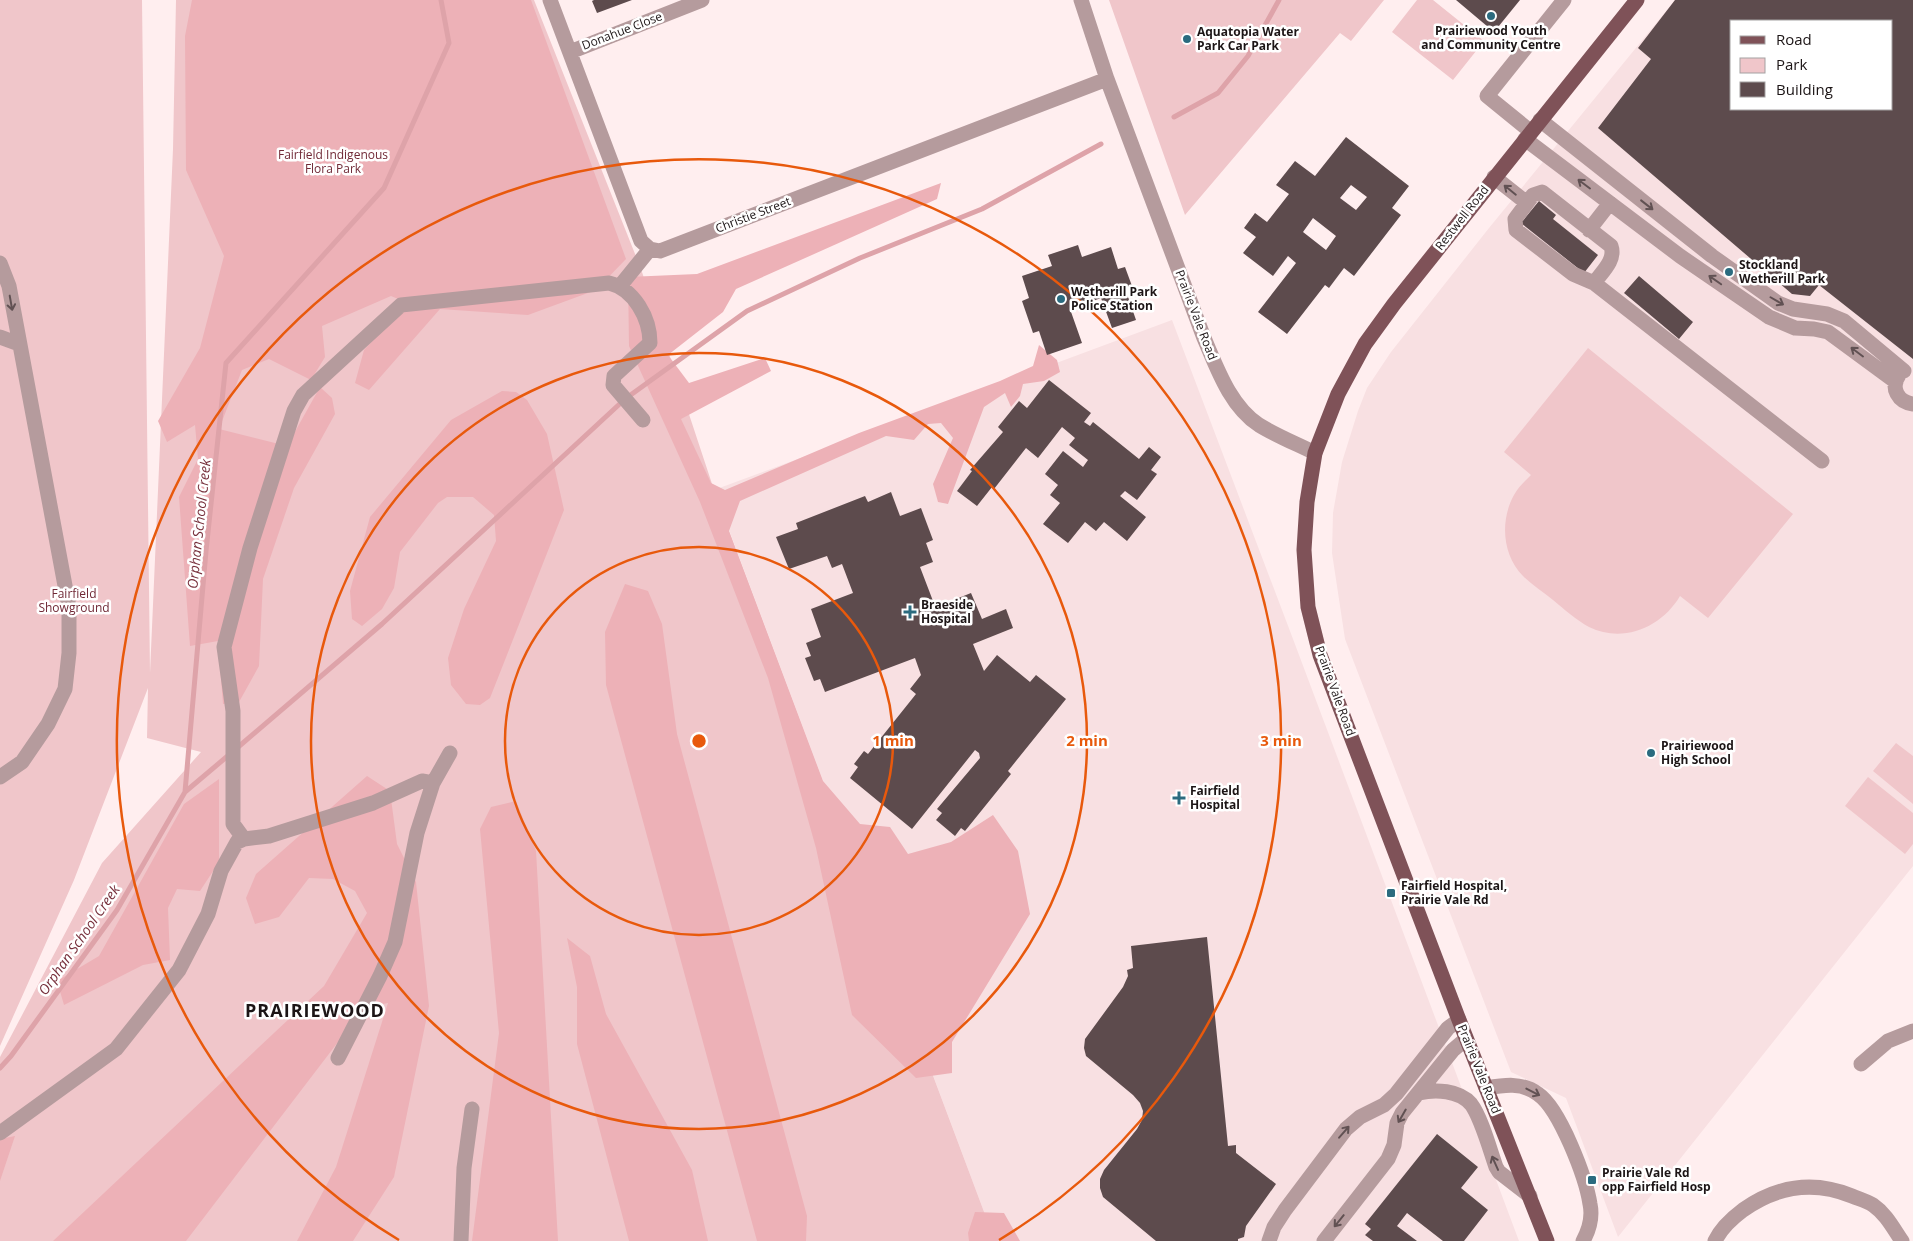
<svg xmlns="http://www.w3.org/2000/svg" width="1913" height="1241" font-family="'Open Sans',sans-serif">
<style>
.built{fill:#f8e0e2;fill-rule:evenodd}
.green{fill:#f0c6ca}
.forest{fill:#edb1b7}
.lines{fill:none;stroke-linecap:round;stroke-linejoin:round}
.stream{stroke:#dea3a9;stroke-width:5}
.building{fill:#5d4b4d;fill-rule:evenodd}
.minor{stroke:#b59b9d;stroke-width:15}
.major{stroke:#7f5258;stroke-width:15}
.oneway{stroke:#615153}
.ring{fill:none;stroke:#e8590c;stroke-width:2.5}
.poi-dot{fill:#2b6b7f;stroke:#fff;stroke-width:2}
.labels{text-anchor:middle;stroke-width:5;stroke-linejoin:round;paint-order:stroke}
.street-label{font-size:12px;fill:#1c1516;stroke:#fff}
.poi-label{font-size:12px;font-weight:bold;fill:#1c1516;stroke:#fff;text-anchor:start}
.park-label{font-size:12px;fill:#702936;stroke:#fff}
.water-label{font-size:14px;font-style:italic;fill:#77303c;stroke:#fff}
.district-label{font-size:18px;font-weight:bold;letter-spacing:1px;fill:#1c1516;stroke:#fff}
.centre{fill:#e8590c;stroke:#fff;stroke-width:2.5}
.ring-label{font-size:15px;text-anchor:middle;font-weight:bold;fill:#e8590c;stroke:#fff;stroke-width:5;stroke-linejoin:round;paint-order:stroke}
</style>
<rect width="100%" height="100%" fill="#ffeeef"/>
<path class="built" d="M1675,0H1913V866L1618,1237L1566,1098L1511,1072L1345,639L1332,553L1333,513L1342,462L1358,411L1367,388L1391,352L1489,228ZM1732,21H1892V109H1732Z
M1172,320L1293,639L1519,1241H995L714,490Z"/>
<path class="green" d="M0,0H142L150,673L173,149L176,0H534L641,269L718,502L995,1241H0V1057L102,863L201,752L147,738L148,688L74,880L0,1046Z
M1109,0H1384L1351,41L1340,33L1185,215Z
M1417,0H1433L1484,41L1453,80L1392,32Z
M1588,348L1793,514L1708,618L1680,596C1662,627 1623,644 1589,627C1576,620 1564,609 1553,600C1543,592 1532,585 1523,576C1502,555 1500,520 1514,495C1518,487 1525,481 1531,475L1504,452Z
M1896,743L1913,756V804L1873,771Z
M1868,777L1913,813V844L1905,854L1845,806Z"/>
<path class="forest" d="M192,0H531L626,259L596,290L528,315L440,309L369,390L355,383L364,350L408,303L391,296L322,326L325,357L311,380L269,359L242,370L219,429L287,446L320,387L332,398L335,414L294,488L263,579L259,666L239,702L223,704L218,641L190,646L179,497L198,459L195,425L167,442L158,421L200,348L224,256L186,170L185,36Z
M941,183L937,199L736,289L723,312L668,355L689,383L765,358L771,371L681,419L711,483L725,490L859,433L1000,381L1033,366L1039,345L1057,360L1060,372L1044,381L1023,384L1020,396L1011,407L1005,393L984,407L948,504L938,502L933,484L953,438L941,423L928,424L914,440L886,436L740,501L729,531L823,781L860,824L890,827L908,854L951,842L993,815L1018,851L1030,914L952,1042V1073L916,1078L852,1015L816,848L768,678L700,502L629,346L628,277L697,274Z
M502,391L516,392L527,400L547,434L564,510L490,698L480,705L466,704L451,685L448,658L464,609L496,541L494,515L473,497H447L438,503L400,552L394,588L382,609L362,626L352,619L350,591L370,517L451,420Z
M625,584L648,591L662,624L677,734L807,1216L806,1241H757L606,685L605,632Z
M367,776L390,791L397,844L416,882L429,1006L394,1177L353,1241H297L336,1167L388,1003L364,1008L186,1241H53L324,986L367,913L355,891L333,879L309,878L279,917L255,924L246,898L256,874Z
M219,779V862L200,891L177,889L168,908L170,960L143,965L64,1005L57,981L99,956L184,804Z
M516,801L536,851L558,1241H472L499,1033L480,829L491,807Z
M567,938L590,956L606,1014L692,1170L708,1241H629L577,1044V987Z
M15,1136L0,1181V1139Z
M975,1212L1004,1213L1020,1241H969L968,1233Z"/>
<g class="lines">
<path class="stream" d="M1174,117L1218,93L1248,56L1279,0
M237,748L382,624L625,399L747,311L860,258L982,209L1101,144
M185,792L230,754
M0,1068L11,1056L117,910L185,792L206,551L226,363L384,188L449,43L441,0"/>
</g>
<path class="building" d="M594,0H632L597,13L592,1Z
M1456,0H1520L1494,32Z
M1675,0H1913V359L1819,285L1810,296L1792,294L1598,128L1651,59L1638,48ZM1732,21H1892V109H1732Z
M1346,137L1409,186L1392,208L1401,215L1354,276L1344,268L1329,288L1325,285L1287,334L1258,312L1296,263L1288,256L1273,276L1243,253L1256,237L1244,228L1255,213L1267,222L1289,194L1276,185L1295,161L1315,176ZM1351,185L1367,197L1356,210L1340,198ZM1313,218L1336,236L1326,250L1303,232Z
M1539,201L1556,215L1553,219L1598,255L1584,273L1521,223Z
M1078,245L1082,257L1111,247L1118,269L1125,267L1132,286L1125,288L1136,320L1112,328L1101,298L1070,309L1082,343L1047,355L1039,331L1033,333L1022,301L1029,298L1022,276L1052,266L1048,255Z
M1639,276L1693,322L1679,339L1624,293Z
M1049,380L1091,413L1084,422L1090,426L1093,422L1139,459L1149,447L1161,457L1151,470L1157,474L1137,500L1125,491L1120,496L1146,517L1127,541L1104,522L1096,531L1085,522L1068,543L1043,524L1060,503L1050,495L1058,485L1045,474L1063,451L1083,467L1088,460L1069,445L1075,438L1062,427L1038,458L1026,448L994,489L992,487L977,506L957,491L972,471L970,470L1003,432L998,427L1019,401L1027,408Z
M891,492L900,516L921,508L933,540L926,543L933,562L920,567L933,601L924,605L926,611L971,593L982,619L1006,609L1013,628L973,644L984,671L997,655L1030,682L1036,675L1066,699L1008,771L1011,774L965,831L961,828L955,836L936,820L942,813L937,809L980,758L979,753L975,750L912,829L850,778L858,767L854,764L864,751L868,754L916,694L910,689L921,675L915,658L825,692L820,679L814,681L805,658L811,656L806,643L821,637L811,609L853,593L842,564L832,568L827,556L789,569L776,537L798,529L796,523L865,496L868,502Z
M1207,937L1228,1146L1236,1145V1153L1276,1184L1246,1226L1244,1237L1238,1239V1241H1156L1103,1197L1100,1188V1179L1104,1170L1137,1129L1142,1120L1143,1111L1140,1103L1133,1095L1086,1056L1084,1048L1085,1039L1123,987L1128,976L1127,970L1133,968L1131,946Z
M1437,1134L1478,1167L1461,1188L1488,1210L1464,1241H1443L1407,1213L1397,1226L1417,1241H1373L1365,1235L1371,1229L1365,1224Z"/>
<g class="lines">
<path class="minor" d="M550,0L641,241L650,249L660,251L1107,79
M1081,0L1107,79L1204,338C1217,368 1230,406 1259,425C1277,436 1297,444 1315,453
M570,52L702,0
M1540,120L1712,256L1778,303L1793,309L1827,314L1844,321L1904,371
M1530,131L1487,96L1564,0
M1525,139L1680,256L1769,317L1795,328L1814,329L1828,332L1896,382
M1494,177L1527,203
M1589,230L1610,203
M0,263L9,286L69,607V653L65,689L48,724L22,762L0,777
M1594,283C1602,272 1616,260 1611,246L1542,192L1533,195L1515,219L1516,230L1573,274L1594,283L1822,461
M620,286L650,249
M0,337L19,344
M1899,375C1890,388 1898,402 1913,404
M244,839L233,824V711L224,647L250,548L294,411L303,395L401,305L609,283C634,289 650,318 650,343L614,376L613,385L643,420
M338,1058L380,976L395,942L417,833L433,783L450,753
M1861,1064L1888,1041L1913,1031
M1486,1088C1504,1085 1522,1082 1538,1094C1560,1109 1586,1178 1590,1204C1593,1218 1589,1230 1583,1241
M1419,1093C1435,1089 1459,1090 1471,1104C1481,1117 1490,1150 1496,1167L1499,1172L1530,1196
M0,1133L116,1049L179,970L208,914L221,871L237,842L244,839L269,836L373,803L422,781L433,783
M461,1241L464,1168L472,1109
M1269,1241L1274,1227L1285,1210L1346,1129L1360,1117L1384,1105L1396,1094L1448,1028L1459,1020
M1324,1241L1388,1159L1394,1145L1397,1123L1402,1113L1453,1050L1466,1039
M1715,1241C1721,1228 1731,1219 1743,1210C1777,1186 1813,1180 1852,1196C1859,1199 1867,1201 1873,1205C1886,1214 1893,1228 1902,1241"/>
<path class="major" d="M1547,1241L1459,1020L1320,655L1308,607L1304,550L1307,502L1315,453L1338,394L1365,344L1394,304L1637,0"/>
</g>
<defs><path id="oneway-shaft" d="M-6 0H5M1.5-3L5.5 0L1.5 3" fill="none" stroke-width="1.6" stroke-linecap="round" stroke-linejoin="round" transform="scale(1.25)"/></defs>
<g class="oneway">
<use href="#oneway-shaft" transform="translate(1584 184) rotate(-143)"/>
<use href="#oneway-shaft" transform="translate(1510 190) rotate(-141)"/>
<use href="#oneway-shaft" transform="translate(1647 205) rotate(38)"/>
<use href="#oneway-shaft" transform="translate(1715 280) rotate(-145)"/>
<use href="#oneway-shaft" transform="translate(1777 301) rotate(30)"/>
<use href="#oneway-shaft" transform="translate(11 303) rotate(80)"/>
<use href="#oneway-shaft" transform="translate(1857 352) rotate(-143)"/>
<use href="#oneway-shaft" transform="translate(1533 1092) rotate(27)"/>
<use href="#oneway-shaft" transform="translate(1402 1116) rotate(120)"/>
<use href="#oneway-shaft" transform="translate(1344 1132) rotate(-49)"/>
<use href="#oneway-shaft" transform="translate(1495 1163) rotate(-114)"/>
<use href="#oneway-shaft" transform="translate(1339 1221) rotate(129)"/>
</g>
<g class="ring">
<circle cx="699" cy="741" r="194"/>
<circle cx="699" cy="741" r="388"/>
<path d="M399 1240A582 582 0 1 1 999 1240"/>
</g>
<g class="poi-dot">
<circle cx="1491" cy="16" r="5"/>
<circle cx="1187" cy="39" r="5"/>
<circle cx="1729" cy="272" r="5"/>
<circle cx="1061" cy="299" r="5"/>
<path d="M907.5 604.5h5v5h5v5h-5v5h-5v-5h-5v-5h5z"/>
<circle cx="1651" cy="753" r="5"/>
<path d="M1176.5 790.5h5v5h5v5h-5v5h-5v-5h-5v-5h5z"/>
<rect x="1386" y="888" width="10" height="10" rx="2.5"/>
<rect x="1587" y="1175" width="10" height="10" rx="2.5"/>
</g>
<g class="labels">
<g class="street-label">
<text transform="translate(622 31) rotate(-21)" y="4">Donahue Close</text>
<text transform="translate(753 215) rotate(-21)" y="4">Christie Street</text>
<text transform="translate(1462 218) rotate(-52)" y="4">Restwell Road</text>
<text transform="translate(1196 315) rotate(69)" y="4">Prairie Vale Road</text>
<text transform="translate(1335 691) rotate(70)" y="4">Prairie Vale Road</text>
<text transform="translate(1479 1069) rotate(68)" y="4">Prairie Vale Road</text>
</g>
<g class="poi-label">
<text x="1491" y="35" text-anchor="middle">Prairiewood Youth<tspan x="1491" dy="14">and Community Centre</tspan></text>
<text x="1197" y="36">Aquatopia Water<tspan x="1197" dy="14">Park Car Park</tspan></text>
<text x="1739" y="269">Stockland<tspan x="1739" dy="14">Wetherill Park</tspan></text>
<text x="1071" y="296">Wetherill Park<tspan x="1071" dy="14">Police Station</tspan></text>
<text x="921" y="609">Braeside<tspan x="921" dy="14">Hospital</tspan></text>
<text x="1661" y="750">Prairiewood<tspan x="1661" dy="14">High School</tspan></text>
<text x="1190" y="795">Fairfield<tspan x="1190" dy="14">Hospital</tspan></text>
<text x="1401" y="890">Fairfield Hospital,<tspan x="1401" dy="14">Prairie Vale Rd</tspan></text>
<text x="1602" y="1177">Prairie Vale Rd<tspan x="1602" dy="14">opp Fairfield Hosp</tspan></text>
</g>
<g class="park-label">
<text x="333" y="159">Fairfield Indigenous<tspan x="333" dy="14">Flora Park</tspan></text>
<text x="74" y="598">Fairfield<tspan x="74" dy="14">Showground</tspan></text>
</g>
<g class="water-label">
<text transform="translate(199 524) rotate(-84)" y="5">Orphan School Creek</text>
<text transform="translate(79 940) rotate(-55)" y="5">Orphan School Creek</text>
</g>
<g class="district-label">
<text x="315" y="1017">PRAIRIEWOOD</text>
</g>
</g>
<circle cx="699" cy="741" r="8" class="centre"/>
<g class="ring-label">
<text x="893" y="746">1 min</text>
<text x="1087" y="746">2 min</text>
<text x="1281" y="746">3 min</text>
</g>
<rect x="1730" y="20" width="162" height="90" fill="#ffffff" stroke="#a4a1a2"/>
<rect x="1740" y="36" width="25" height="8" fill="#7f5258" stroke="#a4a1a2"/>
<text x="1776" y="45" font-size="15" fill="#1c1516">Road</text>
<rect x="1740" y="58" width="25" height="15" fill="#f0c6ca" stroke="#a4a1a2"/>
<text x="1776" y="70" font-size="15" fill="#1c1516">Park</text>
<rect x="1740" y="82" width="25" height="15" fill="#5d4b4d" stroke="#a4a1a2"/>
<text x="1776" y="95" font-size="15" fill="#1c1516">Building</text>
</svg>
